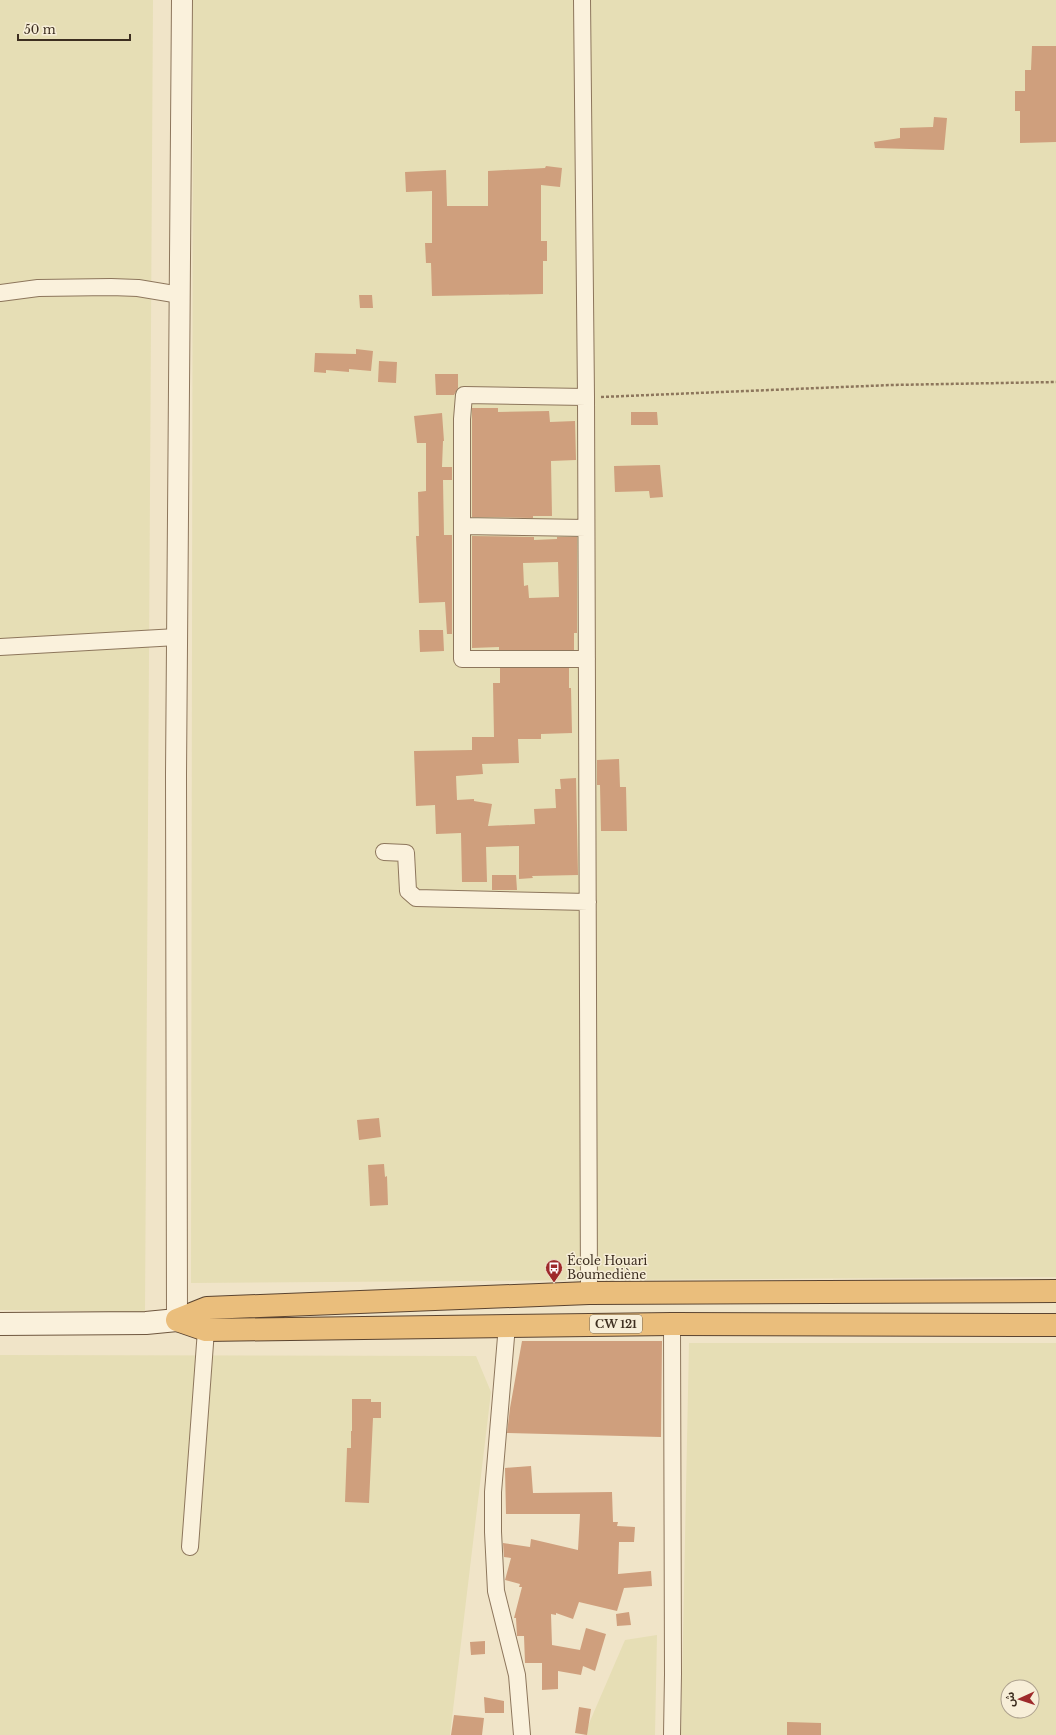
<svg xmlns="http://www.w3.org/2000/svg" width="1056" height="1735" font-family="'Libre Baskerville','Noto Sans Arabic',serif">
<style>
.farmland{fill:#e6deb5;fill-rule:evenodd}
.building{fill:#cf9f7d;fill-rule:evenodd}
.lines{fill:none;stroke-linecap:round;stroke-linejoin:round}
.minor-casing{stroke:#8d765c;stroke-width:18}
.tertiary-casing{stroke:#8d765c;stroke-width:22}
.secondary-casing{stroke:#6f573f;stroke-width:24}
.trunk-casing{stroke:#5b4430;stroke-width:24}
.path{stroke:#8d765c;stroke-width:2.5;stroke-dasharray:3 2;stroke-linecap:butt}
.minor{stroke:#faf1dc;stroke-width:16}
.tertiary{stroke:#faf1dc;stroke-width:20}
.secondary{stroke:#faf1dc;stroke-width:22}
.trunk{stroke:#eabe7c;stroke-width:22}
.labels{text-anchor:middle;stroke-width:3;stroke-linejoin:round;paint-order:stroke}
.shield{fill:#f7eed8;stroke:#756857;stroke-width:1}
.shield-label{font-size:11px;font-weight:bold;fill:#3d2e20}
.poi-label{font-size:12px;fill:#3d2e20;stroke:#f7eed8;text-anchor:start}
</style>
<rect width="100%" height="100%" fill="#f0e4c8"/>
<path class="farmland" d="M0,0H153L145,1312L0,1310Z
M193,0H1056V1277L191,1283Z
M689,1343H1056V1735H681ZM1008,1687H1032V1711H1008Z
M0,1355L476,1356L491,1392L450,1735H0Z
M657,1635L655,1735H584L625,1640Z"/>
<path class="building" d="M1032,46H1056V142L1020,143V111H1015V91H1025V70H1031Z
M934,117L947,118L944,150L875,148L874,142L900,138V128L933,127Z
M546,166L562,168L560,187L541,185V241H547V261H543V294L432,296L431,263H426L425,243H432V191L406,192L405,172L446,170L447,206H488V171L545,168Z
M359,295H372L373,308H360Z
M356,349L373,351L371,371L349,369V372L326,370V373L314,372L315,353L356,354Z
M379,361L397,362L396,383L378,382Z
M435,374H458V388L454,395H436Z
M472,408H498V412L549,411L550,422L575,421L576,460L551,461L552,516H533V518L472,517Z
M631,412H657L658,425H631Z
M442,413L444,441H443L442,467H452V480H443L444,535H452V634H447L445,602L419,603L416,536H419L418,492L426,491V443H417L414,416Z
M656,465H660L663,497L650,498L649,491L615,492L614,466Z
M472,536L534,537V540L557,539V537H577V633H574V650H499V647L472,648ZM558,562L559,597L529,598L528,585L524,586L523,563Z
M419,630H443L444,651L420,652Z
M500,668H569V688H571L572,733L541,734V739H518L519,763L482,764L483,774L456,776L457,800L474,799V801L492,804L488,826L535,824L534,809L556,808L555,789H561L560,779L576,778L578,875L532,876L533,878L519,879V846L486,847L487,882H462L461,833L436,834L435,805L416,806L414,751L472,750V737H494L493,683H500Z
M619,759L620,787H626L627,831H601L600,785H597V760Z
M492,875H516L517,890H492Z
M379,1118L381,1137L359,1140L357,1120Z
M384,1164L385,1177L387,1176L388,1205L370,1206L368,1165Z
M522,1341H662L661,1437L507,1433L510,1408Z
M352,1399H371V1402H381V1418H373L369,1503L345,1502L347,1448H351V1431H352Z
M531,1466L533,1493L612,1492L613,1522H618L617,1526L635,1527L634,1542H619L618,1574L651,1571L652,1586L624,1588L617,1611L579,1602L573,1619L556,1613V1615L551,1614L552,1645L580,1650L586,1628L606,1634L595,1671L583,1666L581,1675L558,1671V1689L542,1690V1663H525L524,1636H517L516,1618H514L522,1587H519L520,1584L505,1580L511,1558L504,1557L503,1543L530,1547L531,1539L578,1550L580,1514H506L505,1468Z
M629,1612L631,1625L617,1626L616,1614Z
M485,1641V1654L471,1655L470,1642Z
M484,1697L504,1701V1713H485Z
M579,1707L591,1709L587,1735L575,1733Z
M454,1715L484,1718L482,1735H451Z
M787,1722L821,1723V1735H787Z"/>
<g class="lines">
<g class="minor-casing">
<path id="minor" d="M582,0L586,397L589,1293
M0,293L38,288L111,287L138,288L180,295
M586,397L464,395L462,419V659H587
M462,526L586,528
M0,647L177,637
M384,852L406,853L408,891L416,898L588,902
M672,1324L673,1674L672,1735
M507,1325L493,1492V1532L496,1591L517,1675L522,1735
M190,1547L206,1330"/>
</g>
<g class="tertiary-casing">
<path id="tertiary" d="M177,1320L176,774L182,0"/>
</g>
<g class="secondary-casing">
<path id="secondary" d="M0,1324L146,1323L177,1320"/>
</g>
<g class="trunk-casing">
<path id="trunk" d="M177,1320L207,1308L589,1293L1056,1291
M177,1320L206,1330L672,1324L1056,1325"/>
</g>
<path class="path" d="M601,397L891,385L1056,382"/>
<use href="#minor" class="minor"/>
<use href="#tertiary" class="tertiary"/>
<use href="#secondary" class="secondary"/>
<use href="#trunk" class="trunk"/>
</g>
<defs>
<g id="bus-pin" transform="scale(0.9)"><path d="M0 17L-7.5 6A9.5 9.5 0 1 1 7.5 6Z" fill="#9e2a2b" stroke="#f7eed8"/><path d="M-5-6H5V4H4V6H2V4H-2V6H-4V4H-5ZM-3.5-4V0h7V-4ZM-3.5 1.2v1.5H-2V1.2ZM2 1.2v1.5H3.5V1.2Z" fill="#fff"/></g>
</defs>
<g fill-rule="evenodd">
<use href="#bus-pin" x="554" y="1268"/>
</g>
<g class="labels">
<rect class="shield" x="590" y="1315" width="52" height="18" rx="3"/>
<g class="shield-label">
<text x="616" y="1328">CW 121</text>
</g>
<g class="poi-label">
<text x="567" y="1265">École Houari<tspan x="567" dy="14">Boumediène</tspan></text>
</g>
</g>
<g transform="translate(1020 1699) rotate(267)"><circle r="19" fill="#f7eed8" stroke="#ada18e"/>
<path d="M0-3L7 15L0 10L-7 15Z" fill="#9e2a2b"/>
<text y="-6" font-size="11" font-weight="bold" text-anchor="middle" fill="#3d2e20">ش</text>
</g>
<path d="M18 34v6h112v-6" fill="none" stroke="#3d2e20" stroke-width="2"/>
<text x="24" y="34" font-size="12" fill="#3d2e20" stroke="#f7eed8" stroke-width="3" paint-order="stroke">50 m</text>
</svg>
